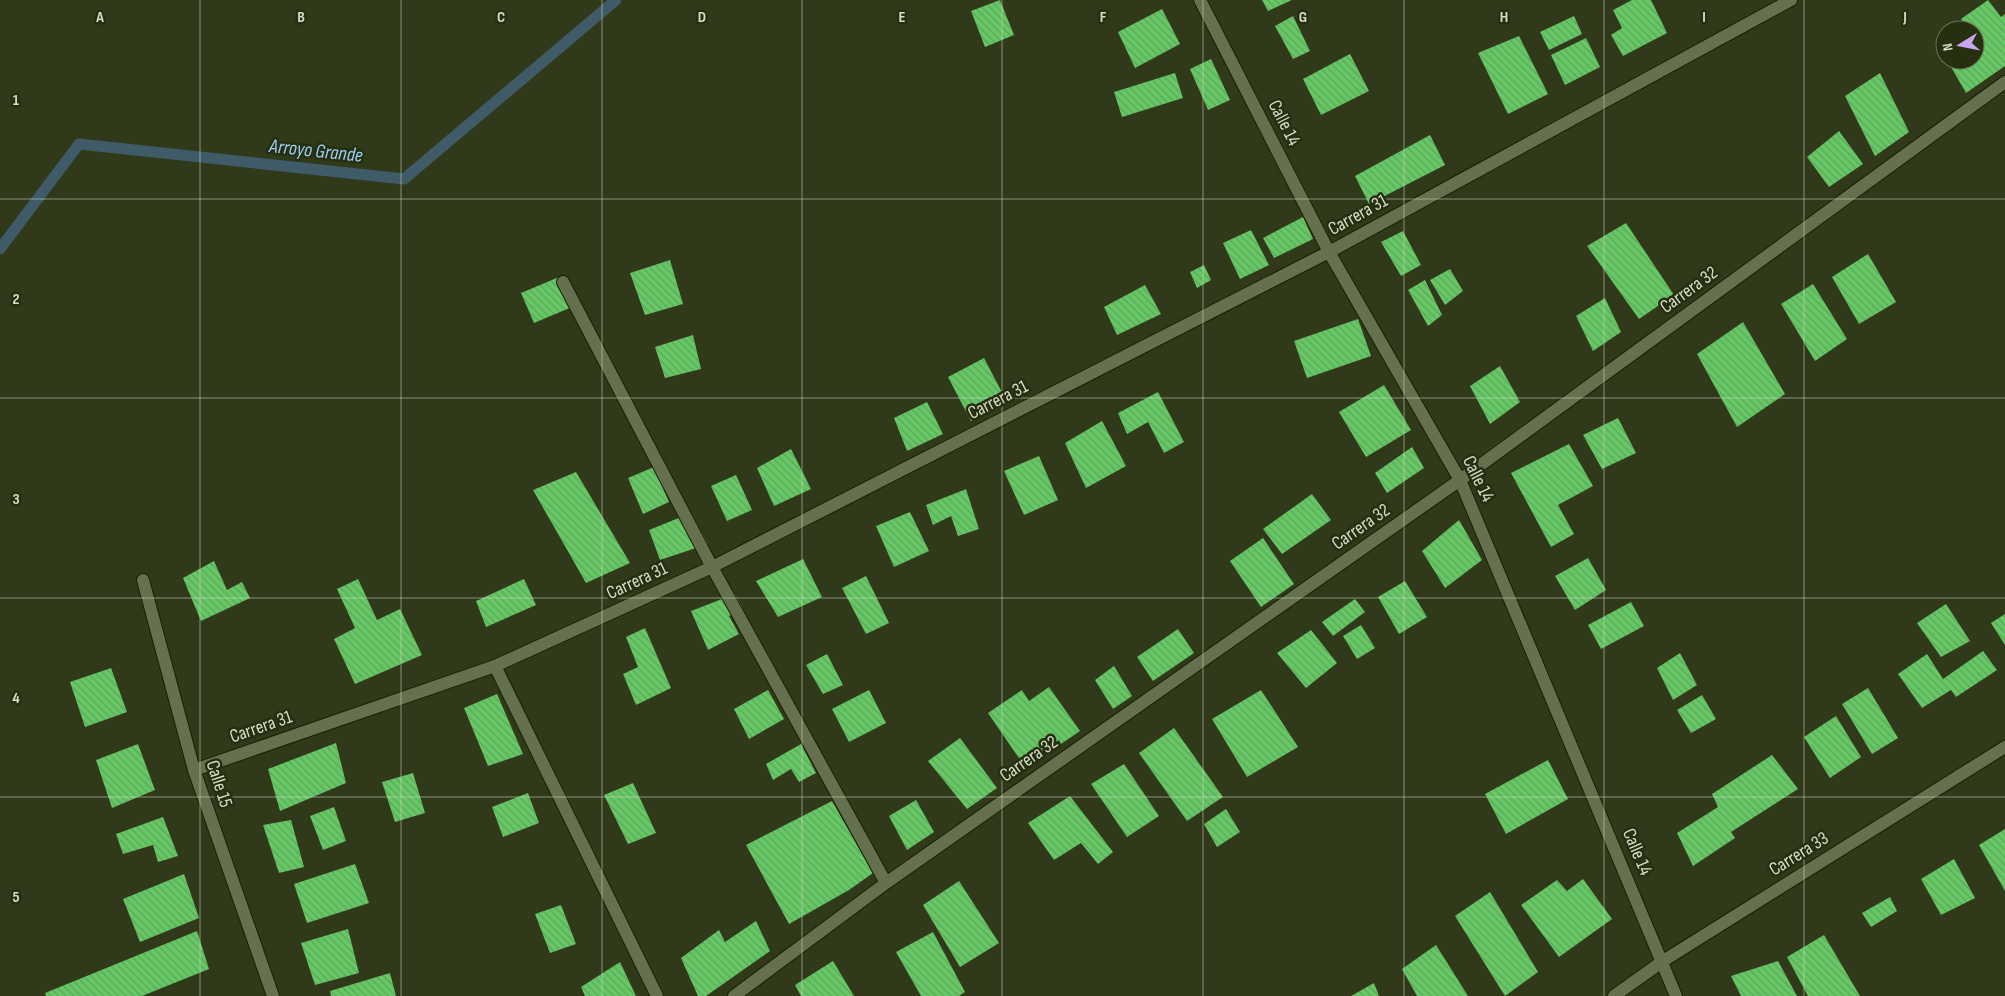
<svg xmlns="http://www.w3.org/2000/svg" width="2005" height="996" font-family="'Sofia Sans Condensed',sans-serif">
	<defs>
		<pattern id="building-back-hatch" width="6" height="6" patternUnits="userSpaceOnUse" patternTransform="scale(1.25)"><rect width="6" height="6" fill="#66c765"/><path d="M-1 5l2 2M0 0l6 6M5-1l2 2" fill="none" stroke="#5ca65b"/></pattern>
	</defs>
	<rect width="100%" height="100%" fill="#303919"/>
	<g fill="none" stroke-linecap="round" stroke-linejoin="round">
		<path stroke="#405b68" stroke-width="11" d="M 0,249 L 79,144 L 404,179 L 616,0"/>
	</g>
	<path fill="url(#building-back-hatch)" d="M 1000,0 L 1014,35 L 985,47 L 971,11 Z
		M 1262,0 L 1292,0 L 1268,11 Z
		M 1632,0 L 1651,0 L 1667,33 L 1623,56 L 1611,35 L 1622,28 L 1613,10 Z
		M 1988,0 L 2001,17 L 2005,14 L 2005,66 L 1966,93 L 1947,60 L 1975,60 L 1975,30 L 1968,30 L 1961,19 Z
		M 1162,9 L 1180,44 L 1135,68 L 1118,32 Z
		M 1293,16 L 1310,51 L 1293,59 L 1275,26 Z
		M 1574,16 L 1582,34 L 1549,50 L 1540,32 Z
		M 1519,36 L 1548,94 L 1508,114 L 1478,53 Z
		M 1586,38 L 1600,67 L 1565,85 L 1551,55 Z
		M 1350,54 L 1369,91 L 1321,115 L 1303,79 Z
		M 1211,59 L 1230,100 L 1208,110 L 1190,69 Z
		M 1175,73 L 1183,98 L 1122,117 L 1114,92 Z
		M 1880,73 L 1909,132 L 1875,156 L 1845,96 Z
		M 1839,131 L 1863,164 L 1829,187 L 1807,157 Z
		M 1430,135 L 1445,165 L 1369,204 L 1355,176 Z
		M 1303,217 L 1313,239 L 1274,258 L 1263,238 Z
		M 1626,223 L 1674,295 L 1639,319 L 1587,246 Z
		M 1251,230 L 1269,265 L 1240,279 L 1223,243 Z
		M 1403,231 L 1421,265 L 1401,276 L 1381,242 Z
		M 1868,254 L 1896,302 L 1859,324 L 1832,277 Z
		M 670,260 L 683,304 L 645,315 L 630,273 Z
		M 1204,265 L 1211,280 L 1197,288 L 1190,272 Z
		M 1450,269 L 1463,291 L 1445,305 L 1430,280 Z
		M 559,277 L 572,307 L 534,323 L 521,293 Z
		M 1425,280 L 1442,315 L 1428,326 L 1408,290 Z
		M 1813,284 L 1847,339 L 1815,361 L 1781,304 Z
		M 1145,285 L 1161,314 L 1117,335 L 1104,307 Z
		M 1605,298 L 1621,332 L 1593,351 L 1576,316 Z
		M 1358,319 L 1371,356 L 1307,378 L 1294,341 Z
		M 1743,322 L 1785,394 L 1737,427 L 1697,354 Z
		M 693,335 L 701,369 L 665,378 L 655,347 Z
		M 984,358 L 1007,402 L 971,421 L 948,377 Z
		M 1500,366 L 1520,402 L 1490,424 L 1470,386 Z
		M 1384,385 L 1411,430 L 1366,457 L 1339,412 Z
		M 1158,392 L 1184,442 L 1164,453 L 1148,422 L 1127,434 L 1118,413 Z
		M 927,402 L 943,434 L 907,451 L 894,418 Z
		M 1618,418 L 1636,453 L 1602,469 L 1583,435 Z
		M 1102,421 L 1126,466 L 1086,488 L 1065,443 Z
		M 1569,444 L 1593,486 L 1558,505 L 1574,534 L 1551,547 L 1511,473 Z
		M 1412,447 L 1424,468 L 1387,493 L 1375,473 Z
		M 791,449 L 811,489 L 774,506 L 757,468 Z
		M 1039,456 L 1058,500 L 1024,515 L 1004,471 Z
		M 654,467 L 669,502 L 643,514 L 628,478 Z
		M 576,472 L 630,563 L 586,583 L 533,490 Z
		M 736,475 L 752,510 L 727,521 L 711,486 Z
		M 966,489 L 979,529 L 958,536 L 951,516 L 933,525 L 926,505 Z
		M 1312,494 L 1331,520 L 1282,554 L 1263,529 Z
		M 910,512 L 929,551 L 894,567 L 876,526 Z
		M 691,513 L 708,544 L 660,560 L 649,530 Z
		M 1459,520 L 1482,560 L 1445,588 L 1422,551 Z
		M 1263,538 L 1294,584 L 1261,607 L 1230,561 Z
		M 1588,558 L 1606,590 L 1575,610 L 1555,576 Z
		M 803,559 L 822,597 L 778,617 L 756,581 Z
		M 214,561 L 227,590 L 242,582 L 250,598 L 201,621 L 183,578 Z
		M 866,576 L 889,623 L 866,634 L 842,588 Z
		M 358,579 L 377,620 L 400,609 L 422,655 L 355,684 L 334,639 L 355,628 L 337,589 Z
		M 524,579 L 536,605 L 486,627 L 476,601 Z
		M 1405,581 L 1427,617 L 1399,634 L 1378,597 Z
		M 735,594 L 743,609 L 729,616 L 739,634 L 708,650 L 691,611 Z
		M 1355,599 L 1365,612 L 1333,636 L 1322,622 Z
		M 1631,602 L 1644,626 L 1601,649 L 1588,625 Z
		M 1946,604 L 1970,641 L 1941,657 L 1917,623 Z
		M 2005,614 L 2005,645 L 1991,623 Z
		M 1361,625 L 1375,648 L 1357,659 L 1343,636 Z
		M 645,628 L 671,688 L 636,705 L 623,674 L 638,667 L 626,637 Z
		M 1178,629 L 1194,653 L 1153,681 L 1137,657 Z
		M 1311,630 L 1337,663 L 1306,688 L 1277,653 Z
		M 1983,651 L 1997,670 L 1956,697 L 1951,690 L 1922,708 L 1898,674 L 1927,654 L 1943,679 Z
		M 1680,653 L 1697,685 L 1673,700 L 1657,668 Z
		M 827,654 L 843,685 L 823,694 L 806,665 Z
		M 1114,666 L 1132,696 L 1113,709 L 1095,680 Z
		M 111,668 L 127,712 L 85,727 L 70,682 Z
		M 1049,687 L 1080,731 L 1061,744 L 1059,740 L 1023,764 L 988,713 L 1022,690 L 1029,701 Z
		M 1868,688 L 1898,738 L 1872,754 L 1842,704 Z
		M 768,690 L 784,719 L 749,739 L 734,709 Z
		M 869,690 L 886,723 L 849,742 L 832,709 Z
		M 1261,690 L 1298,747 L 1247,777 L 1212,719 Z
		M 497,694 L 523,754 L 488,766 L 464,708 Z
		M 1702,695 L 1716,719 L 1691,733 L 1677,710 Z
		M 1836,716 L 1861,757 L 1830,778 L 1804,737 Z
		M 1174,728 L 1223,797 L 1187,821 L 1139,753 Z
		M 960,738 L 997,788 L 967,809 L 928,761 Z
		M 336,743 L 346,783 L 280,811 L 268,769 Z
		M 138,744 L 155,790 L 112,808 L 96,760 Z
		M 801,744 L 816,773 L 799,782 L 791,769 L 773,780 L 766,764 Z
		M 1772,755 L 1798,789 L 1731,832 L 1735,838 L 1693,866 L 1677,833 L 1718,807 L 1712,794 Z
		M 1548,760 L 1568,799 L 1506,834 L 1485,794 Z
		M 1124,764 L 1159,816 L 1127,837 L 1091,784 Z
		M 413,773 L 425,813 L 395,822 L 382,782 Z
		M 633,783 L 656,833 L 628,844 L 604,795 Z
		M 528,793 L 539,823 L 503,837 L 492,807 Z
		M 1070,796 L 1113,852 L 1098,864 L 1081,843 L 1054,860 L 1028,823 Z
		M 916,800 L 934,832 L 907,850 L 889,816 Z
		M 832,801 L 873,873 L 849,890 L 789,924 L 746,845 Z
		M 334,807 L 346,841 L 323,850 L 310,816 Z
		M 1226,809 L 1240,832 L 1217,847 L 1204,824 Z
		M 163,817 L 178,856 L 158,862 L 153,845 L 123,854 L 116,834 Z
		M 291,820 L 304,867 L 279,873 L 263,825 Z
		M 2005,829 L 2005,891 L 1979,845 Z
		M 1954,859 L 1975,898 L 1941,915 L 1921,879 Z
		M 355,864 L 369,903 L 307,923 L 294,884 Z
		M 184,874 L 199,918 L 140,942 L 123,899 Z
		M 1583,879 L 1612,919 L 1559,957 L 1521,905 L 1557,880 L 1567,891 Z
		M 959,881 L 999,943 L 960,967 L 923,905 Z
		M 1490,892 L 1538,972 L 1505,996 L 1455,916 Z
		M 1890,897 L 1897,911 L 1871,927 L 1862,913 Z
		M 561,905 L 576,944 L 550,953 L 535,914 Z
		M 756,921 L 770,951 L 706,996 L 698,996 L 681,958 L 719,930 L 725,942 Z
		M 348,929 L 359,973 L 315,985 L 301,943 Z
		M 197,931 L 209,969 L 142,996 L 46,996 L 45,993 Z
		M 933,932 L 965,992 L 959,996 L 921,996 L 896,952 Z
		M 1824,935 L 1860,996 L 1808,996 L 1787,957 Z
		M 1436,945 L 1468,996 L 1417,996 L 1402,969 Z
		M 833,961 L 854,996 L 801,996 L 795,985 Z
		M 1778,961 L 1797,996 L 1741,996 L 1731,976 Z
		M 620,962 L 636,996 L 585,996 L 581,987 Z
		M 390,973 L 396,996 L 331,996 L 330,991 Z
		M 1374,983 L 1379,996 L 1351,996 Z"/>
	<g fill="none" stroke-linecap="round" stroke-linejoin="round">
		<defs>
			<path id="street" d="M 1200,0 L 1329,252 L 1460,480 L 1676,996
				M 563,282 L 712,567 L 886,883
				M 143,580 L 194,770 L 273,996
				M 495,666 L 657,996
				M 194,770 L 495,666 L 712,567 L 1329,252 L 1791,0
				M 734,996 L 886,883 L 1460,480 L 2005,82
				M 1614,996 L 1663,961 L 2005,747"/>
		</defs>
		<use href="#street" stroke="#182002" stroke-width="14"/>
		<use href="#street" stroke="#64704e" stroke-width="12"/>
	</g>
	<path fill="none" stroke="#d5dcc9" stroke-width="1" stroke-opacity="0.55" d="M 200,0 L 200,996M 401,0 L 401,996M 602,0 L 602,996M 802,0 L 802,996M 1002,0 L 1002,996M 1203,0 L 1203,996M 1404,0 L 1404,996M 1604,0 L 1604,996M 1804,0 L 1804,996M 0,199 L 2005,199M 0,398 L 2005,398M 0,598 L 2005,598M 0,797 L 2005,797"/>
	<g text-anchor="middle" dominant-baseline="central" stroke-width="5" stroke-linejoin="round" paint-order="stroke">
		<g font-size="19" fill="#d5dcc9" stroke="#262f0f">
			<text transform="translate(1284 123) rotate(63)">Calle 14</text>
			<text transform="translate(1358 215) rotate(-29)">Carrera 31</text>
			<text transform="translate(1689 290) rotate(-36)">Carrera 32</text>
			<text transform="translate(998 400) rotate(-27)">Carrera 31</text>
			<text transform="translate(1478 479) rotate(64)">Calle 14</text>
			<text transform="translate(1361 527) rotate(-35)">Carrera 32</text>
			<text transform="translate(637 581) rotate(-25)">Carrera 31</text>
			<text transform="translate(261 727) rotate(-19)">Carrera 31</text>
			<text transform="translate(1029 759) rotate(-35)">Carrera 32</text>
			<text transform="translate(219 784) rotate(72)">Calle 15</text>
			<text transform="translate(1637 852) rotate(67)">Calle 14</text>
			<text transform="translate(1799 854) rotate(-32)">Carrera 33</text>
		</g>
		<g font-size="20" font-style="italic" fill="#9bcdf5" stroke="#262f0f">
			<text transform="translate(316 151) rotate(6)">Arroyo Grande</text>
		</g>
	</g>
	<g font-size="16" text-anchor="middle" font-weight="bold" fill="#d5dcc9" stroke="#262f0f" stroke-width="5" stroke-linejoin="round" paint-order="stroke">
		<text x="100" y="22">A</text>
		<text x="301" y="22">B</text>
		<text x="501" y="22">C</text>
		<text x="702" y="22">D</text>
		<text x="902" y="22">E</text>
		<text x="1103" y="22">F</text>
		<text x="1303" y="22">G</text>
		<text x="1504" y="22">H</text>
		<text x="1704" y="22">I</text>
		<text x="1905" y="22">J</text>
		<text x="16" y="105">1</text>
		<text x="16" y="304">2</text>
		<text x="16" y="504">3</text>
		<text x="16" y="703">4</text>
		<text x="16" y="902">5</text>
	</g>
	<g transform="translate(1960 45) rotate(260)"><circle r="24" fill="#262f0f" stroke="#6c7459"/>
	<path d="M0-4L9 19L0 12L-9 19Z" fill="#c6a6f0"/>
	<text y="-8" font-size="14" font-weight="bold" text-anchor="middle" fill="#d5dcc9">N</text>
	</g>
</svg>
